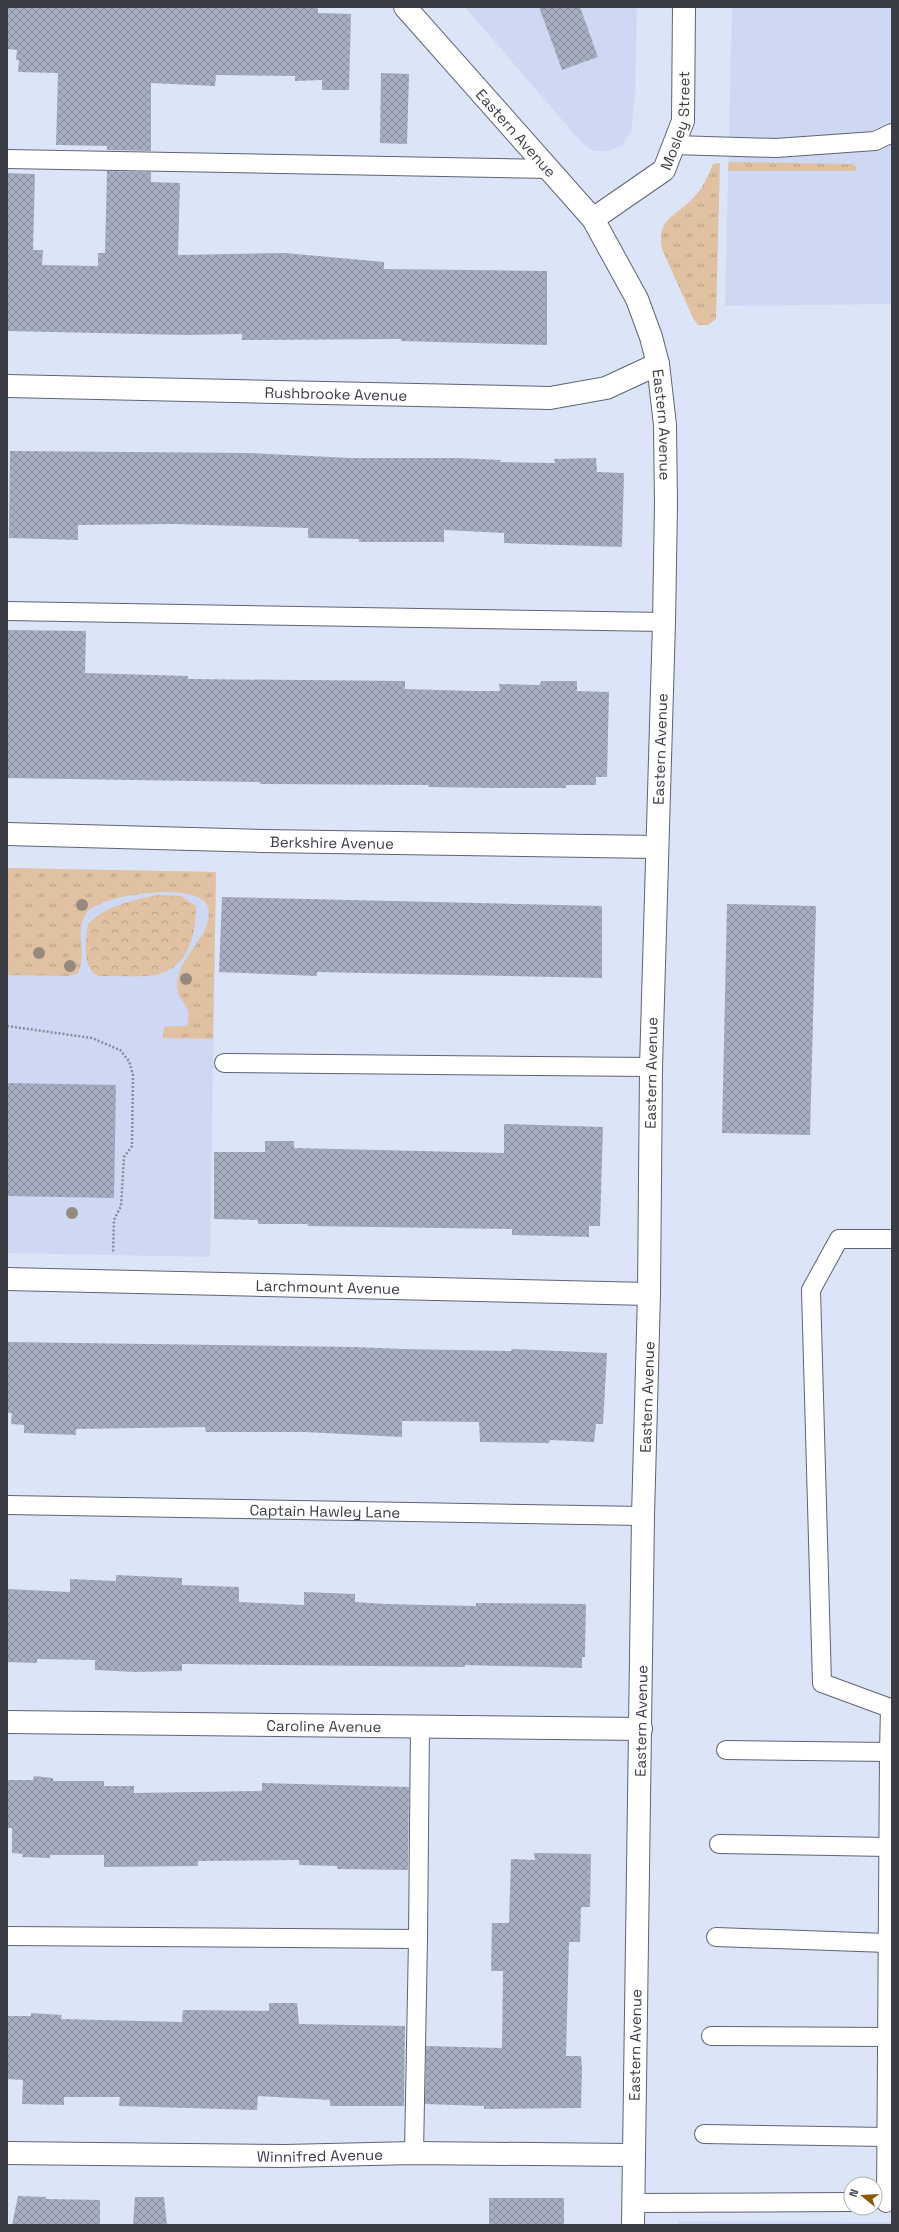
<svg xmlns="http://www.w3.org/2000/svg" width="899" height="2232" font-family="'Space Grotesk',sans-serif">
	<defs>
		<pattern id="grass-tufts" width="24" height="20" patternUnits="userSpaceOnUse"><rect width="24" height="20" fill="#e0c1a1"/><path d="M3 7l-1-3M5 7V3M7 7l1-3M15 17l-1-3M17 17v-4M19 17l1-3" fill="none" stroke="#b79e85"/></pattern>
		<pattern id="park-crowns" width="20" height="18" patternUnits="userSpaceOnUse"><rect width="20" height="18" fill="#e0c1a1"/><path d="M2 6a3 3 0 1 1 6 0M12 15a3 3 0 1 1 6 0" fill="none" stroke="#b79e85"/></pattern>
		<pattern id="building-cross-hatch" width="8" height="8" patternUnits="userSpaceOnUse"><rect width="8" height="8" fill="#a7aec1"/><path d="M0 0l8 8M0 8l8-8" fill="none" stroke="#898f9f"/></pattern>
	</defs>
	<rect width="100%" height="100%" fill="#dce4f8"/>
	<path fill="#ced8f2" d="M 465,7 L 637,7 L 635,96 L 631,131 L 621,146 L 609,151 L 594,151 L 582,143 Z
		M 732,7 L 892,7 L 892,304 L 725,306 Z
		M 7,868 L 216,872 L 210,1257 L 7,1253 Z
		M 678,2221 L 892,2222 L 892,2225 L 678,2225 Z"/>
	<path fill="url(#grass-tufts)" d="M 729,162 L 853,164 L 857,168 L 855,171 L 728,171 Z
		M 720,163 L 716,319 L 708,325 L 698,325 L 693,318 L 662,249 C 656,218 677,216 694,197 C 703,188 708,176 713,164 Z
		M 7,868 L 216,872 L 213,1039 L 163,1038 L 164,1027 L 187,1026 C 188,1022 189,1015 188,1011 C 183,998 174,996 178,978 C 182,954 214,933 208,907 C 201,880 101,894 87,912 C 73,931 88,953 78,973 L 69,976 L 7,975 Z"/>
	<path fill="url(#park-crowns)" d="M 157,895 L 181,896 L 196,906 C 196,939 186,973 148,976 C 131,977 114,976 98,976 C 81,966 86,942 88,924 C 107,905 132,901 157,895 Z"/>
	<path fill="url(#building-cross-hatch)" d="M 7,7 L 318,7 L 318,13 L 351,14 L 349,90 L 322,90 L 322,80 L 295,81 L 295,76 L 216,75 L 215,86 L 151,83 L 151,151 L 107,150 L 107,146 L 56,145 L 58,73 L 18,72 L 19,60 L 16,60 L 17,50 L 7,49 Z
		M 539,7 L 580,7 L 598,57 L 562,70 Z
		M 381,73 L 409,74 L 407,144 L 380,143 Z
		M 107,171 L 151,172 L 151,182 L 180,183 L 178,255 L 285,253 L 384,262 L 384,269 L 547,271 L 547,345 L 401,341 L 401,339 L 242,340 L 242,334 L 187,335 L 7,331 L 7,173 L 35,174 L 33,250 L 43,250 L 42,265 L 98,266 L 98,253 L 105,253 Z
		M 10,451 L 249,453 L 350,458 L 457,458 L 501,460 L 500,462 L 555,463 L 554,459 L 596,458 L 597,472 L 624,473 L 622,547 L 504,543 L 504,533 L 444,530 L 444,542 L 359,542 L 359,539 L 308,538 L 308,528 L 175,524 L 78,525 L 78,540 L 9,538 Z
		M 7,630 L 86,631 L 85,673 L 188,676 L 188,679 L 405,681 L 405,689 L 473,691 L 500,691 L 499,684 L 540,685 L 541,681 L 577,681 L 577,691 L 609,692 L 607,777 L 596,777 L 596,785 L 566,785 L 566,788 L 500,788 L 428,787 L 429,785 L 260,784 L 260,782 L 7,778 Z
		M 222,897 L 602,906 L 602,978 L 317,972 L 317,976 L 219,972 Z
		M 727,904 L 816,906 L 810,1135 L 722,1133 Z
		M 7,1083 L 116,1085 L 114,1198 L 7,1196 Z
		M 504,1124 L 603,1127 L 600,1226 L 589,1226 L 589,1237 L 512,1235 L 512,1229 L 307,1226 L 308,1224 L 258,1224 L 258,1220 L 214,1219 L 214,1152 L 265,1152 L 265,1141 L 294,1141 L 294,1148 L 504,1153 Z
		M 7,1342 L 354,1347 L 403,1349 L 511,1351 L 512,1349 L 607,1353 L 603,1424 L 596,1424 L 594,1442 L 550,1440 L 549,1443 L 480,1442 L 479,1422 L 402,1421 L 402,1437 L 305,1432 L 206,1432 L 205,1427 L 76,1429 L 76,1435 L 24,1433 L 24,1425 L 11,1424 L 12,1413 L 7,1413 Z
		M 116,1575 L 182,1578 L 182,1585 L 239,1587 L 239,1602 L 304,1605 L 304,1592 L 355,1594 L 355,1602 L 384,1604 L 476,1606 L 476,1603 L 586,1604 L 585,1657 L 582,1657 L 582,1668 L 465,1665 L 465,1667 L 182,1664 L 182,1671 L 135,1672 L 95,1670 L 95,1660 L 37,1659 L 37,1663 L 7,1662 L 7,1589 L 70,1592 L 70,1579 L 116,1581 Z
		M 34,1776 L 53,1778 L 53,1781 L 104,1781 L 104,1786 L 134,1786 L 134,1793 L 262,1791 L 262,1783 L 409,1787 L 408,1870 L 337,1869 L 337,1866 L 299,1865 L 299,1860 L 198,1861 L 198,1866 L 104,1867 L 104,1855 L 50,1855 L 50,1858 L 22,1857 L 23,1854 L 12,1853 L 12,1828 L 7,1828 L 8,1780 L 33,1780 Z
		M 534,1853 L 591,1854 L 590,1907 L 581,1907 L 580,1942 L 569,1942 L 566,2056 L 581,2056 L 582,2069 L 581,2108 L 484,2109 L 484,2106 L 425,2104 L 426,2046 L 502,2048 L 503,1971 L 491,1971 L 492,1923 L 509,1923 L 511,1859 L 535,1860 Z
		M 269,2003 L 297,2003 L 299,2024 L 405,2026 L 404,2106 L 330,2106 L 330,2100 L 258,2096 L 257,2110 L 119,2106 L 120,2097 L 64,2097 L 64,2105 L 22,2104 L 23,2080 L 7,2079 L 7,2016 L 31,2016 L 31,2013 L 62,2015 L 61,2019 L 182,2022 L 183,2010 L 269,2011 Z
		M 18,2196 L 46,2197 L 46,2199 L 100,2200 L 100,2225 L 12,2225 Z
		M 135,2197 L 164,2197 L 167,2225 L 133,2225 Z
		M 489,2198 L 564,2198 L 564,2225 L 489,2225 Z"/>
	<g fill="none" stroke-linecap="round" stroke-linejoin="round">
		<defs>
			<g id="service">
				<path d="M 674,145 L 776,148 L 875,141 L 892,133"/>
				<path d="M 7,159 L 551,169"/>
				<path d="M 7,611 L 664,622"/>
				<path d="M 224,1063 L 651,1067"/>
				<path id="s1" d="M 7,1505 L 643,1516"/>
				<path d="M 890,1708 L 822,1683 L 811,1290 L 839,1239 L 892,1239"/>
				<path d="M 726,1750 L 889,1752"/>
				<path d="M 719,1844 L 888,1847"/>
				<path d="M 7,1936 L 418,1939"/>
				<path d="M 716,1937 L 887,1943"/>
				<path d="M 711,2036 L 887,2037"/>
				<path d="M 704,2134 L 886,2137"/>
				<path d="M 414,2153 L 418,1939 L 420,1725"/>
				<path d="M 633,2203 L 851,2202"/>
				<path d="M 886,2203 L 889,1752 L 890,1708 L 892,1708"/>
			</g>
			<g id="minor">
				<path id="s2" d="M 593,219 L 664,170 L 683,121 L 684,7"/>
				<path id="s3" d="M 7,386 L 550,398 L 606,388 L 658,364"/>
				<path id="s4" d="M 7,834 L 263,841 L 656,847"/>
				<path id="s5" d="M 7,1279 L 649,1294"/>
				<path id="s6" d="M 7,1722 L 641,1729"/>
				<path id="s7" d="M 7,2153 L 285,2156 L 414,2153 L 632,2155"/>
			</g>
			<g id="secondary">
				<path id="s8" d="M 405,7 L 593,219 L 637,299 L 651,337 L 658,364 L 665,425 L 666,504 L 664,622 L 651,1067 L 649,1294 L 643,1516 L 633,2225"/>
			</g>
		</defs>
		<use href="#service" stroke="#5d6475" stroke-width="20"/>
		<use href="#minor" stroke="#5d6475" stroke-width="24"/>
		<use href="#secondary" stroke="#5d6475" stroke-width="24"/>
		<path stroke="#868c99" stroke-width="2.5" stroke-dasharray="2 2" stroke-linecap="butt" d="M 7,1026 L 92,1038 L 120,1050 L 129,1061 L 133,1075 L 132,1146 L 124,1157 L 121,1206 L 114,1220 L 113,1253"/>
		<use href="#service" stroke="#fff" stroke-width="18"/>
		<use href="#minor" stroke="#fff" stroke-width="22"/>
		<use href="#secondary" stroke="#fff" stroke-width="22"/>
	</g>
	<g fill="#96897e">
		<circle cx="82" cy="905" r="6"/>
		<circle cx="39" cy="953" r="6"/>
		<circle cx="70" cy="966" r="6"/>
		<circle cx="186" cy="979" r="6"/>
		<circle cx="72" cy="1213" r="6"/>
	</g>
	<g text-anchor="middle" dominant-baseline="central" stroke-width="3" stroke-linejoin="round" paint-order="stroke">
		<g font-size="15" fill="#3a3d45" stroke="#fff">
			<text stroke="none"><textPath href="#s2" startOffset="138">Mosley Street</textPath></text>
			<text stroke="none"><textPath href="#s8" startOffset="168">Eastern Avenue</textPath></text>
			<text stroke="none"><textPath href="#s3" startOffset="329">Rushbrooke Avenue</textPath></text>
			<text stroke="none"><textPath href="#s8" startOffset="504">Eastern Avenue</textPath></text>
			<text transform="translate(660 749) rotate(-88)">Eastern Avenue</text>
			<text stroke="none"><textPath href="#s4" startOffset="325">Berkshire Avenue</textPath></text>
			<text transform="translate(651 1073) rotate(-89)">Eastern Avenue</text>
			<text stroke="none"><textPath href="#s5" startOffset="321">Larchmount Avenue</textPath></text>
			<text transform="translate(647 1397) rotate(-88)">Eastern Avenue</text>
			<text stroke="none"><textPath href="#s1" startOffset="318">Captain Hawley Lane</textPath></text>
			<text transform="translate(641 1721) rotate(-89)">Eastern Avenue</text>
			<text stroke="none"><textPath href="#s6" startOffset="317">Caroline Avenue</textPath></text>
			<text transform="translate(635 2045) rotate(-89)">Eastern Avenue</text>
			<text stroke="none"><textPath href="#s7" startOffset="313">Winnifred Avenue</textPath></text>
		</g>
	</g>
	<rect width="899" height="2232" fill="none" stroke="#3a3d45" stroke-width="16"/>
	<g transform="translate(863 2196) rotate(288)"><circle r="19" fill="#ffffff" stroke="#b0b1b5"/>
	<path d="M0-3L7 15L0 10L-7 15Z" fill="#8d5709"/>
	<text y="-6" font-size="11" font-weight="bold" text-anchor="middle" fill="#3a3d45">N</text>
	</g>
</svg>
